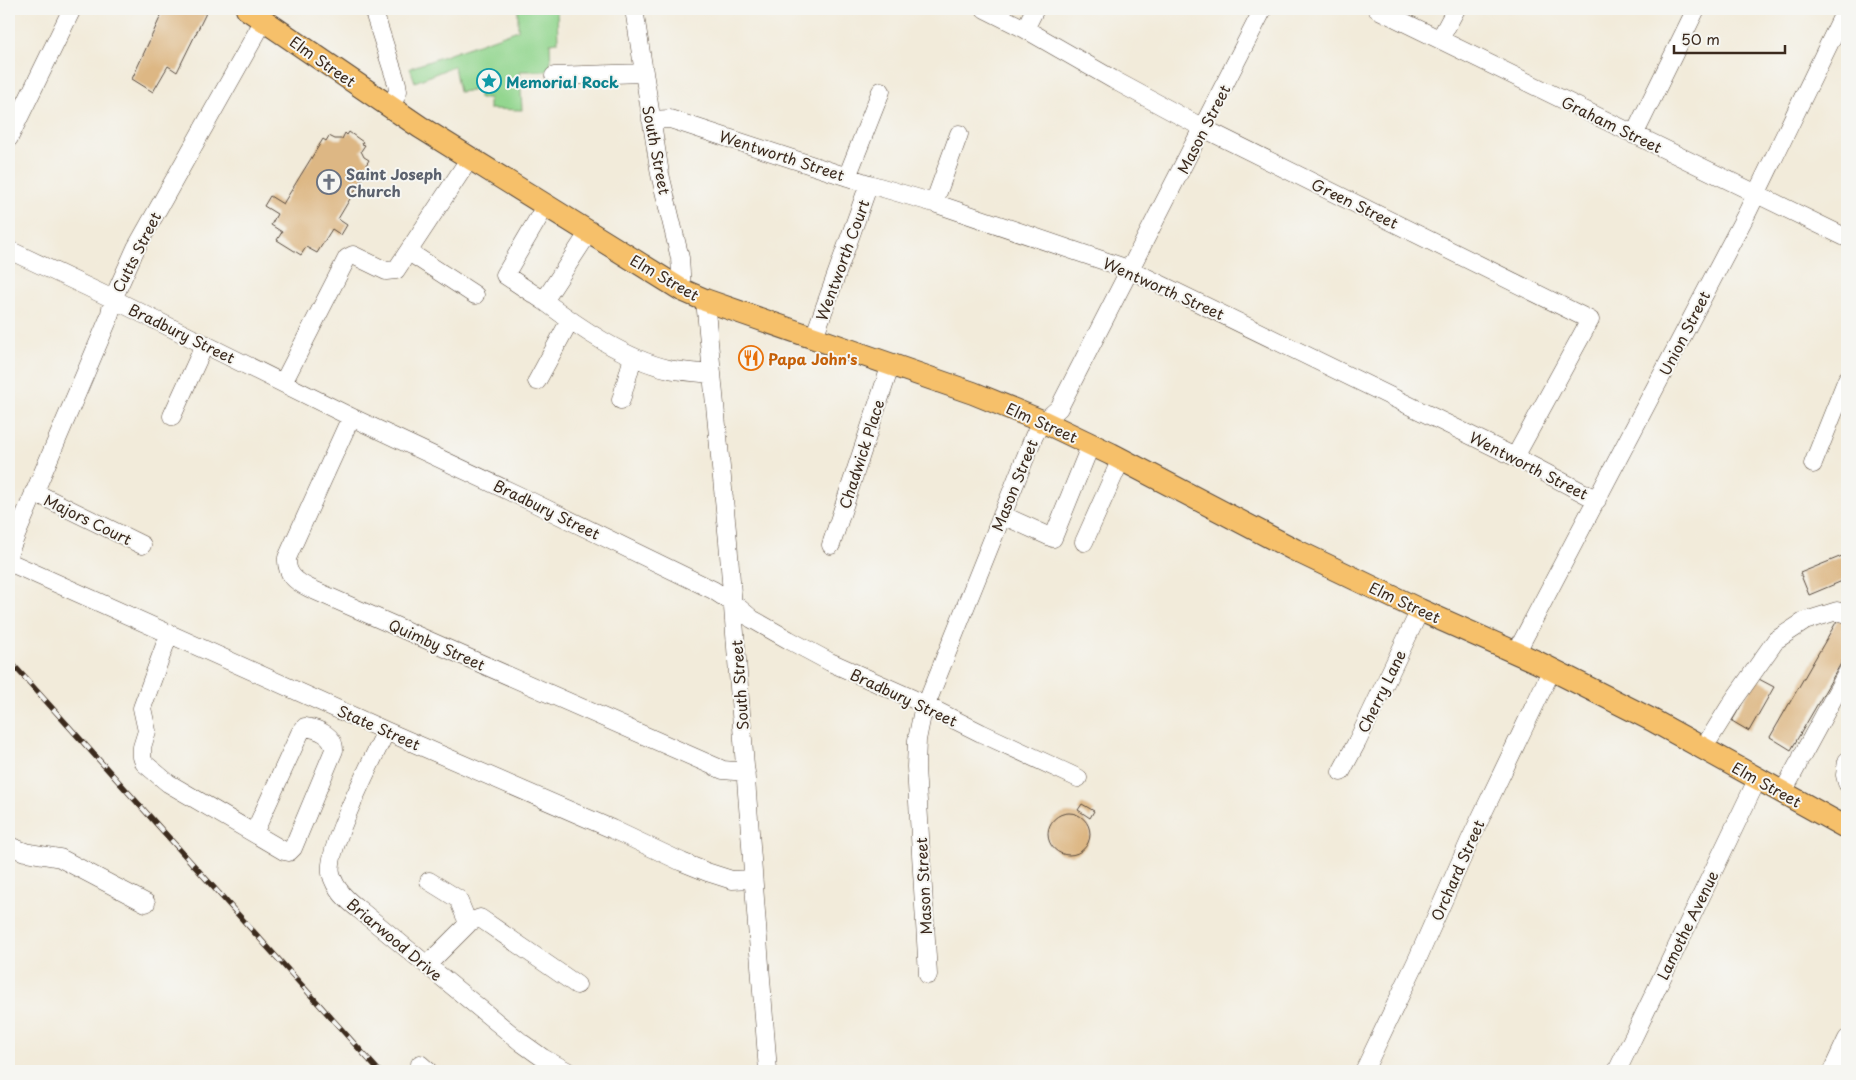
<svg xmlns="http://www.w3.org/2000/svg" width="1856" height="1080" font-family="'Playpen Sans',sans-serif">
	<rect width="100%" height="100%" fill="#f6f6f2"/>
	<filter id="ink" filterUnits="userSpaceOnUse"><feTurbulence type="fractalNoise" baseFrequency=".02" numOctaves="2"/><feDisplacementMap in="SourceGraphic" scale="10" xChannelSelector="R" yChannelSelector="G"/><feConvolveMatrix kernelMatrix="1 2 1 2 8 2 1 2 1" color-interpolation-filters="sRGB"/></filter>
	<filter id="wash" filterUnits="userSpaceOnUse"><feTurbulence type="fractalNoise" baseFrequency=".0096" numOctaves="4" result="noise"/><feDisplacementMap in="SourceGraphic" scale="20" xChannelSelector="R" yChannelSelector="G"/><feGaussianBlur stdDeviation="1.12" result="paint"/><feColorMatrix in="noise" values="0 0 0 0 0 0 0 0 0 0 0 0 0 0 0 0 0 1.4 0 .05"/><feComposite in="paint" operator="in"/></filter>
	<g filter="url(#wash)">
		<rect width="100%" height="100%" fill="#f2ebda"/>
		<path fill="#91d58d" stroke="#668056" d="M 518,9 L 557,9 L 558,42 L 550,43 L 551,71 L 520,71 L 522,110 L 489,109 L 489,98 L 479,98 L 479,90 L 459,92 L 454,66 L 415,82 L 410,68 L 518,30 Z"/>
		<g id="blocks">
			<path fill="#ddb784" d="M 164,9 L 208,9 L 177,72 L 168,66 L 153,92 L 132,79 Z
				M 349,132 L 363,142 L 362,144 L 365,145 L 361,151 L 364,157 L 369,160 L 366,165 L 369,167 L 338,219 L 347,225 L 341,235 L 332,229 L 317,253 L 306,247 L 301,255 L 277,240 L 282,232 L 271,225 L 277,214 L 264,206 L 270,196 L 283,204 L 323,139 L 326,141 L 329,136 L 335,139 L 342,139 L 345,133 L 347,135 Z
				M 1847,554 L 1847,579 L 1809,595 L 1800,573 Z
				M 1838,619 L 1847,624 L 1847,653 L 1791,750 L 1770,737 Z
				M 1757,678 L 1774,687 L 1749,731 L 1732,721 Z
				M 1082,804 L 1094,811 L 1090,818 L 1078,810 Z
				M1048 834a21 21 0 1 1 42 0a21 21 0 1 1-42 0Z"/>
		</g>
	</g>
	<g filter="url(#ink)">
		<use href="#blocks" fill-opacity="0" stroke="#56473a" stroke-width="1"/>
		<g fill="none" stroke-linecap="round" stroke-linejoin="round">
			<defs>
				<path id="minor" d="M 373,9 L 397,84 L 398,91 L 391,108
					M 634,9 L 660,174 L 680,258 L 682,290
					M 985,9 L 1025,29 L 1114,80 L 1203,128 L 1590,320 L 1515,457
					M 1377,9 L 1847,238
					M 1025,29 L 1035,9
					M 1440,39 L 1456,9
					M 554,76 L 643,73
					M 651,120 L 670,119 L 869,184 L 934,203 L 1131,270 L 1515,457 L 1597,500
					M 1634,135 L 1696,9
					M 9,138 L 72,9
					M 847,177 L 881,91
					M 934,203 L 959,134
					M 589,232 L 544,301 C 580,328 625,359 669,369 C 683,372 698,372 711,374
					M 9,250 L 113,299 L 351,417 L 526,499 L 713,590 L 733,603 L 752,619 L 789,640 L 830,662 L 913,699 L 981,733 L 1078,778
					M 409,252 L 475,295
					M 705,300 L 728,541 L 768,1071
					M 544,301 L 505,275 L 546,205
					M 814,337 L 869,184
					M 537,381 L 570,320
					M 283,383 L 347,258 L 353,255 L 386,271 L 396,270 L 470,158
					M 621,400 L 633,357
					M 172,416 L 205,344
					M 351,417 L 287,558 C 286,574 295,581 309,588 L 723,770 L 746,772
					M 1813,464 L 1847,379
					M 34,492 L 142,545
					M 1002,515 L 1053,538 L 1091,444
					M 1084,542 L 1121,459
					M 831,545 L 891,364
					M 9,552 L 109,318 L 113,299 L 136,248 L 264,20
					M 9,562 L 386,731 L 612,829 L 682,862 L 707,872 L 732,880 L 752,879
					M 169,634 L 142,708 L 147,731 L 142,747 L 142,757 L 144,763 L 168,783 L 284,851 L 289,852 L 293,848 L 334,750 C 334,735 318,729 305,727 L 300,733 L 254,833
					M 1516,653 L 1748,211 L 1846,9
					M 386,731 C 374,757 326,848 331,873 C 335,890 348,901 361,911 L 522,1043 L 543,1058 L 567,1071
					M 1703,749 L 1733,701 L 1776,640 L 1805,621 L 1837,611 L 1847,614
					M 1802,756 L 1847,673
					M 1847,761 L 1845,775 L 1847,783
					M 1341,772 L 1357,742 L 1420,610
					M 1783,792 L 1798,764
					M 9,846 L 25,852 L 60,858 L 146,903
					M 429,881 L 458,899 L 465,916 L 470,922
					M 427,965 L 470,922 L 480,918 L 577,985
					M 928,975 L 916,767 L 917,740 L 922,715 L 1034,436 L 1040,425 L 1059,408 L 1263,9
					M 420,1064 L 428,1071
					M 1364,1071 L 1417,960 L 1470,840 L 1552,669
					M 1617,1071 L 1758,778
					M 1832,1071 L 1847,1039"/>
				<path id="major" d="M 247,9 L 420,127 L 682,290 L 705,300 L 973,393 L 1044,422 L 1111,454 L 1295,550 L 1420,610 L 1537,662 L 1652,720 L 1847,828"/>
			</defs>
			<use href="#minor" stroke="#56473a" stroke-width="19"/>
			<use href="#major" stroke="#56473a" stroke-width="24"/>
			<use href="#minor" stroke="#fff" stroke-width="18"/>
			<use href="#major" stroke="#f6c06b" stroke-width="22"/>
			<defs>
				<path id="rail" d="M 9,660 L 379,1071"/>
			</defs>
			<use href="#rail" stroke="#3b2a1e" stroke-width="5.5"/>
			<use href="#rail" stroke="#f6f6f2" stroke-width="4" stroke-dasharray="11" stroke-linecap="butt"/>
		</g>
	</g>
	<defs>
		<symbol id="sight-ring" viewBox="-11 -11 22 22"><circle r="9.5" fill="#f6f6f2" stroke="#0f9aa8" stroke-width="1.5"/><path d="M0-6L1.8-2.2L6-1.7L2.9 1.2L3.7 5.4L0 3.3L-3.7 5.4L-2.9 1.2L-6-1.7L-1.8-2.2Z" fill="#0f9aa8"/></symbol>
		<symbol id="church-ring" viewBox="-11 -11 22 22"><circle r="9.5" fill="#f6f6f2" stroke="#6b7280" stroke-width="1.5"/><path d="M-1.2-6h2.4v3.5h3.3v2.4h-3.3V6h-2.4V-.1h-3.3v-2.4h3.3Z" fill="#6b7280"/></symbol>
		<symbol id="restaurant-ring" viewBox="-11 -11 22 22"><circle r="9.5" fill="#f6f6f2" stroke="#e8710a" stroke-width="1.5"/><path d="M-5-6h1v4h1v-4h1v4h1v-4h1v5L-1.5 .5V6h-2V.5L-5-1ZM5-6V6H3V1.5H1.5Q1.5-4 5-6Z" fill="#e8710a"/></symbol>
	</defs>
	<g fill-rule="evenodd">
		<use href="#sight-ring" x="475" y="67" width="28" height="28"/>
		<use href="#church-ring" x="315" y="168" width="28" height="28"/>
		<use href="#restaurant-ring" x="737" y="344" width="28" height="28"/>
	</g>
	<g text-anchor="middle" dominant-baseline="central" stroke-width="4" stroke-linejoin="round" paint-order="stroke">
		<g font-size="15" fill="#3b2a1e" stroke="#f6f6f2">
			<text transform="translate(323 61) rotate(35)">Elm Street</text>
			<text transform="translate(1612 124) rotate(26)">Graham Street</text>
			<text transform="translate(1203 129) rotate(-63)">Mason Street</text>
			<text transform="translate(657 150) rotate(79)">South Street</text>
			<text transform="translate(782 155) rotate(18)">Wentworth Street</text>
			<text transform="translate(1355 203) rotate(26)">Green Street</text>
			<text transform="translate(136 252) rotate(-63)">Cutts Street</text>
			<text transform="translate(842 260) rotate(-70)">Wentworth Court</text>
			<text transform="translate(665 277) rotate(30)">Elm Street</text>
			<text transform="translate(1164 288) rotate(24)">Wentworth Street</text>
			<text transform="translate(182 333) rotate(26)">Bradbury Street</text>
			<text transform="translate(1684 333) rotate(-63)">Union Street</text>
			<text transform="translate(1042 422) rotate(24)">Elm Street</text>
			<text transform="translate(861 454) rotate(-72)">Chadwick Place</text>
			<text transform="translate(1529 465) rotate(27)">Wentworth Street</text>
			<text transform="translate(1014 485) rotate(-68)">Mason Street</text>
			<text transform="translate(547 509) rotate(26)">Bradbury Street</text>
			<text transform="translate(88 519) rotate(26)">Majors Court</text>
			<text transform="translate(1405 602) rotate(25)">Elm Street</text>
			<text transform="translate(437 644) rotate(24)">Quimby Street</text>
			<text transform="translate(739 685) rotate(-94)">South Street</text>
			<text transform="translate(1381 691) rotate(-64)">Cherry Lane</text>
			<text transform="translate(904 697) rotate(25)">Bradbury Street</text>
			<text transform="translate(379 727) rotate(24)">State Street</text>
			<text transform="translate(1767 784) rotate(29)">Elm Street</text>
			<text transform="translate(1457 870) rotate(-66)">Orchard Street</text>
			<text transform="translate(923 886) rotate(-93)">Mason Street</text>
			<text transform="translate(1687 925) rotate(-64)">Lamothe Avenue</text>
			<text transform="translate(395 939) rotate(40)">Briarwood Drive</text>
		</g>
		<g font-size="15" font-weight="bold" fill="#0d838f" stroke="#f6f6f2" text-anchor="start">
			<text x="506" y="81">Memorial Rock</text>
		</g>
		<g font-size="15" font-weight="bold" fill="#5b616d" stroke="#f6f6f2" text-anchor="start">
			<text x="346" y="173">Saint Joseph<tspan x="346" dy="17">Church</tspan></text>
		</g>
		<g font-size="15" font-weight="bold" fill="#c56008" stroke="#f6f6f2" text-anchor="start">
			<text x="768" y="358">Papa John's</text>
		</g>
	</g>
	<rect width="1856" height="1080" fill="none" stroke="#f6f6f2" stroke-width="30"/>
	<path d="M1674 45v8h111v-8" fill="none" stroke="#3b2a1e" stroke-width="2.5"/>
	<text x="1681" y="45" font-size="15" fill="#3b2a1e" stroke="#f6f6f2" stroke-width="4" paint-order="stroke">50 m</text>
</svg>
